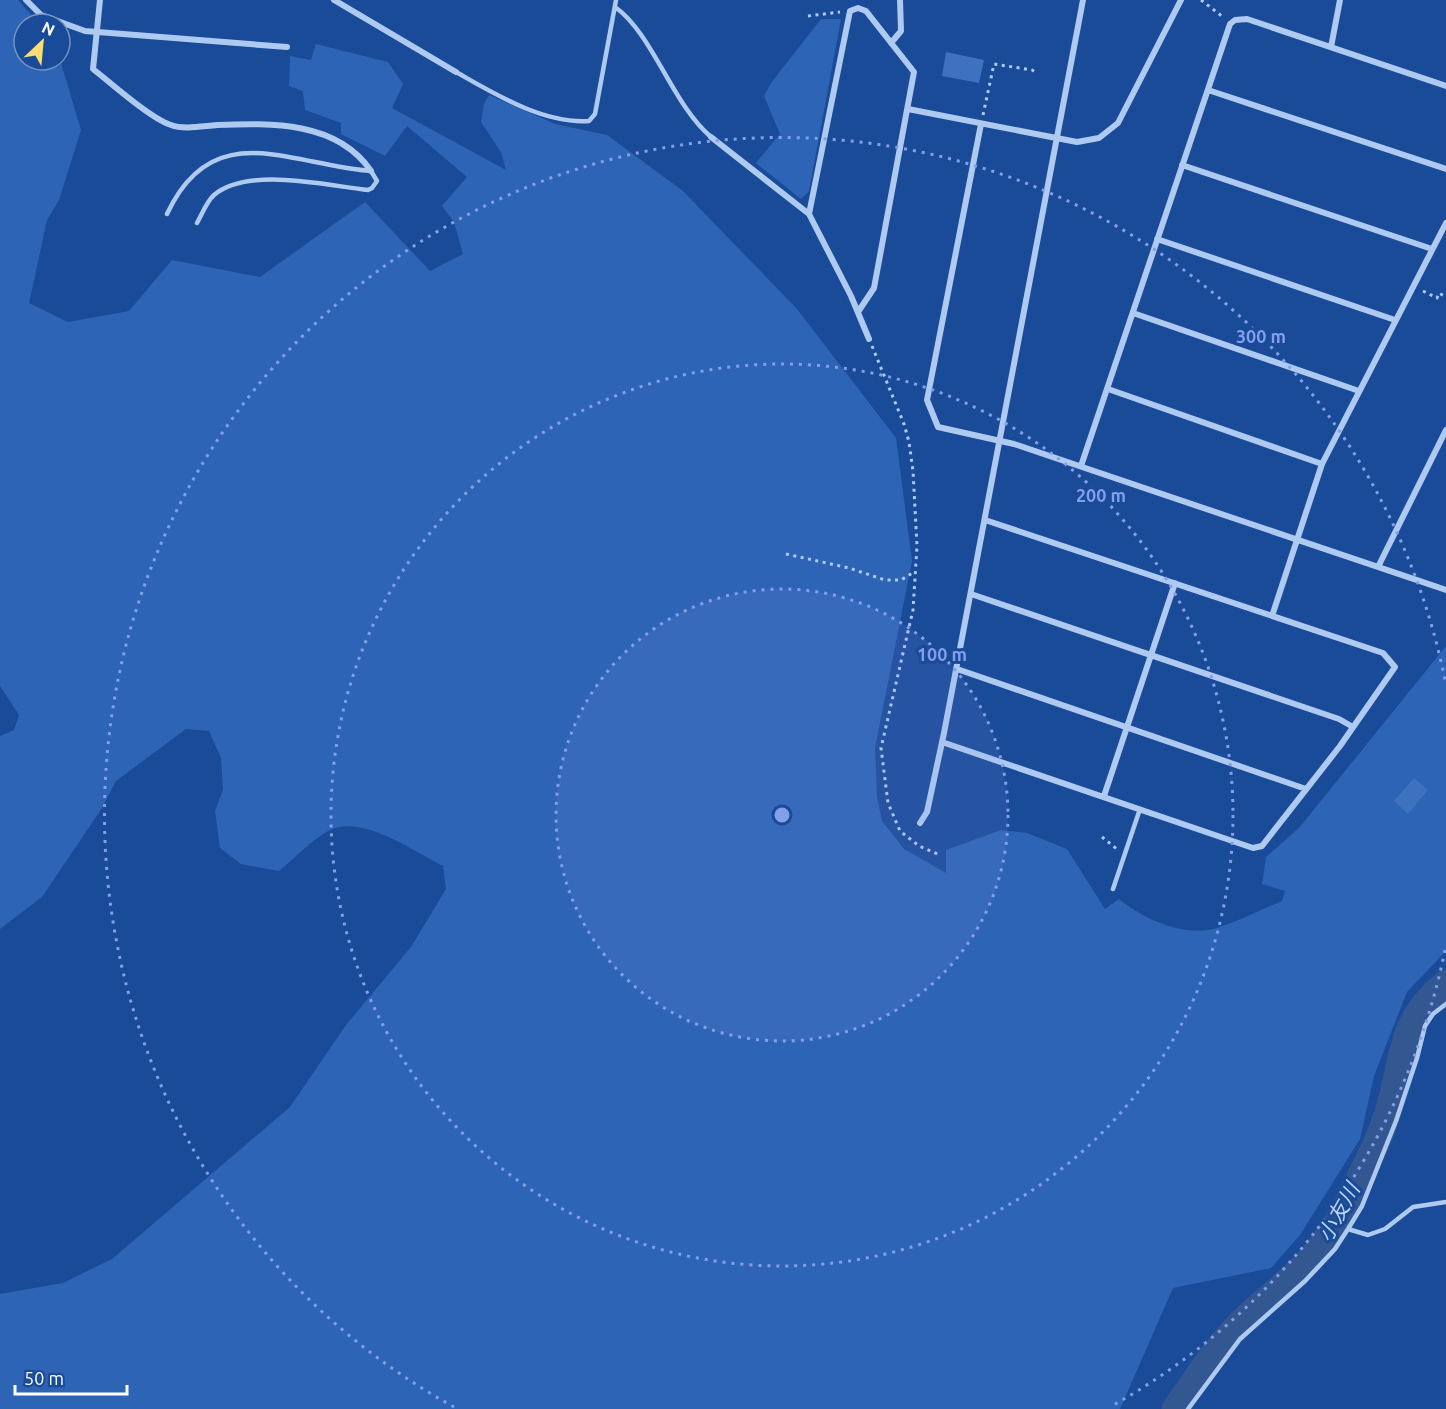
<svg xmlns="http://www.w3.org/2000/svg" width="1446" height="1409" font-family="Ubuntu,'Noto Sans JP',sans-serif">
	<rect width="100%" height="100%" fill="#1a4b99"/>
	<path fill="#2e64b6" d="M 0,0 L 18,0 L 39,24 L 24,24 L 24,60 L 60,60 L 81,130 L 59,200 L 47,220 L 29,303 L 68,322 L 129,311 L 172,260 L 260,277 L 365,202 L 430,271 L 463,254 L 454,222 L 442,206 L 467,177 L 407,126 L 385,156 L 341,134 L 341,123 L 305,110 L 303,91 L 289,86 L 290,56 L 311,60 L 316,44 L 388,62 L 403,84 L 392,108 L 506,170 L 501,152 L 481,122 L 484,104 L 489,95 L 555,124 L 607,135 L 683,191 L 797,309 L 896,438 L 912,561 L 875,748 L 877,797 L 882,821 L 904,849 L 946,873 L 946,850 L 1001,830 L 1027,833 L 1067,849 L 1105,909 L 1119,899 C 1143,919 1185,938 1217,928 C 1239,921 1260,910 1282,901 L 1285,891 L 1262,884 L 1266,857 L 1299,828 L 1446,646 L 1446,951 L 1407,992 L 1374,1076 L 1360,1139 L 1300,1235 L 1271,1268 L 1173,1288 L 1120,1409 L 0,1409 L 0,1294 L 63,1283 L 112,1259 L 290,1107 L 346,1025 L 411,947 L 446,889 L 443,866 C 415,852 362,814 330,830 C 312,839 295,858 279,871 L 241,864 L 220,848 L 215,811 L 223,790 L 221,758 L 209,731 L 186,729 L 116,781 L 102,808 L 42,897 L 0,929 L 0,736 L 14,730 L 19,715 L 0,686 Z
		M 821,19 L 841,19 L 809,191 L 801,199 L 756,163 L 780,134 L 764,96 L 771,83 Z"/>
	<g fill="none" stroke-linecap="round" stroke-linejoin="round">
		<path stroke="#335791" stroke-width="27" d="M 1175,1409 C 1192,1386 1207,1360 1226,1339 C 1251,1308 1286,1287 1312,1257 C 1328,1239 1343,1213 1353,1191 C 1364,1169 1377,1145 1385,1121 C 1405,1066 1395,1023 1446,983"/>
	</g>
	<path fill="#3e72be" d="M 946,52 L 984,60 L 979,83 L 942,76 Z
		M 1414,778 L 1428,790 L 1408,814 L 1394,801 Z"/>
	<g fill="none" stroke-linecap="round" stroke-linejoin="round">
		<path stroke="#afcaf1" stroke-width="3" stroke-dasharray="3 4.5" stroke-linecap="butt" d="M 1201,0 L 1223,17
			M 808,16 L 840,12
			M 983,115 L 994,64 L 1032,70 L 1037,73
			M 1423,291 L 1437,298 L 1439,293 L 1446,297
			M 872,346 L 904,424 L 909,442 L 913,471 L 917,546 L 913,610 L 881,748 L 888,803 L 900,831 L 919,846 L 940,855
			M 786,554 L 849,568 L 885,580 L 901,580 L 914,572
			M 1102,837 L 1118,850"/>
		<path stroke="#afcaf1" stroke-width="4.5" d="M 615,7 C 653,34 672,104 711,137
			M 456,72 C 495,94 543,124 589,121 L 595,114 L 616,0
			M 167,214 C 213,115 290,165 371,171 L 377,181 L 372,188 L 368,190 C 328,186 248,166 214,195 C 207,201 202,214 197,223
			M 1113,889 L 1140,809
			M 1348,1229 L 1368,1235 L 1385,1229 L 1413,1207 L 1446,1202
			M 1188,1409 L 1240,1339 L 1305,1281 L 1335,1249 L 1348,1229 L 1362,1206 L 1396,1121 L 1417,1058 L 1425,1026 L 1433,1014 L 1446,1004"/>
		<path stroke="#afcaf1" stroke-width="6" d="M 26,0 L 41,15 L 85,31 L 287,47
			M 100,0 L 93,69 C 111,83 151,119 171,125 C 184,130 203,126 217,125 C 271,123 337,121 371,171
			M 334,0 L 456,72
			M 891,43 L 901,31 L 900,0
			M 1331,47 L 1340,0
			M 1208,90 L 1446,169
			M 908,109 L 1077,142 L 1099,138 L 1118,123 L 1181,0
			M 981,124 L 927,400 L 938,427 L 1014,444 L 1446,590
			M 711,137 L 809,214 L 851,296 L 869,339
			M 1182,165 L 1432,249
			M 809,214 L 850,11 L 858,8 L 866,11 L 914,72 L 874,288 L 858,312
			M 1157,239 L 1395,320
			M 1133,313 L 1359,391
			M 1108,389 L 1322,464
			M 1081,466 L 1230,24 L 1235,20 L 1247,19 L 1446,86
			M 1378,567 L 1446,430
			M 971,594 L 1339,719 L 1353,727
			M 1272,616 L 1322,464 L 1446,223
			M 957,669 L 1306,789
			M 942,742 L 1253,848 L 1262,846 L 1340,746 L 1395,667 L 1383,653 L 985,520
			M 1104,796 L 1175,583
			M 920,823 L 927,812 L 944,733 L 1083,0"/>
	</g>
	<circle cx="782" cy="815" r="226" fill="#839eea" fill-opacity=".12"/>
	<g fill="none" stroke="#839eea" stroke-width="3" stroke-dasharray="3 6">
		<circle cx="782" cy="815" r="226"/>
		<circle cx="782" cy="815" r="451"/>
		<path d="M1445 950A677 677 0 0 1 1110 1407M454 1407A677 677 0 1 1 1445 680"/>
	</g>
	<g text-anchor="middle" dominant-baseline="central" stroke-width="6" stroke-linejoin="round" paint-order="stroke">
		<g font-size="21" font-style="italic" fill="#bcd4f7" stroke="#1a4b99">
			<text transform="translate(1338 1212) rotate(-61)">小友川</text>
		</g>
	</g>
	<circle cx="782" cy="815" r="9" fill="#839eea" stroke="#1a4b99" stroke-width="3"/>
	<g font-size="18" text-anchor="middle" font-weight="bold" fill="#839eea" stroke="#1a4b99" stroke-width="6" stroke-linejoin="round" paint-order="stroke">
		<text x="1261" y="343">300 m</text>
		<text x="1101" y="502">200 m</text>
		<text x="942" y="661">100 m</text>
	</g>
	<g transform="translate(42 42) rotate(26)"><circle r="28" fill="#1a4b99" stroke="#7693c2" stroke-width="1.5"/>
	<path d="M0-4.5L10 22L0 15L-10 22Z" fill="#ffdc6f"/>
	<text y="-9" font-size="16" font-weight="bold" text-anchor="middle" fill="#ffffff">N</text>
	</g>
	<path d="M15 1385v9h112v-9" fill="none" stroke="#ffffff" stroke-width="3"/>
	<text x="24" y="1385" font-size="18" fill="#ffffff" stroke="#1a4b99" stroke-width="4.5" paint-order="stroke">50 m</text>
</svg>
